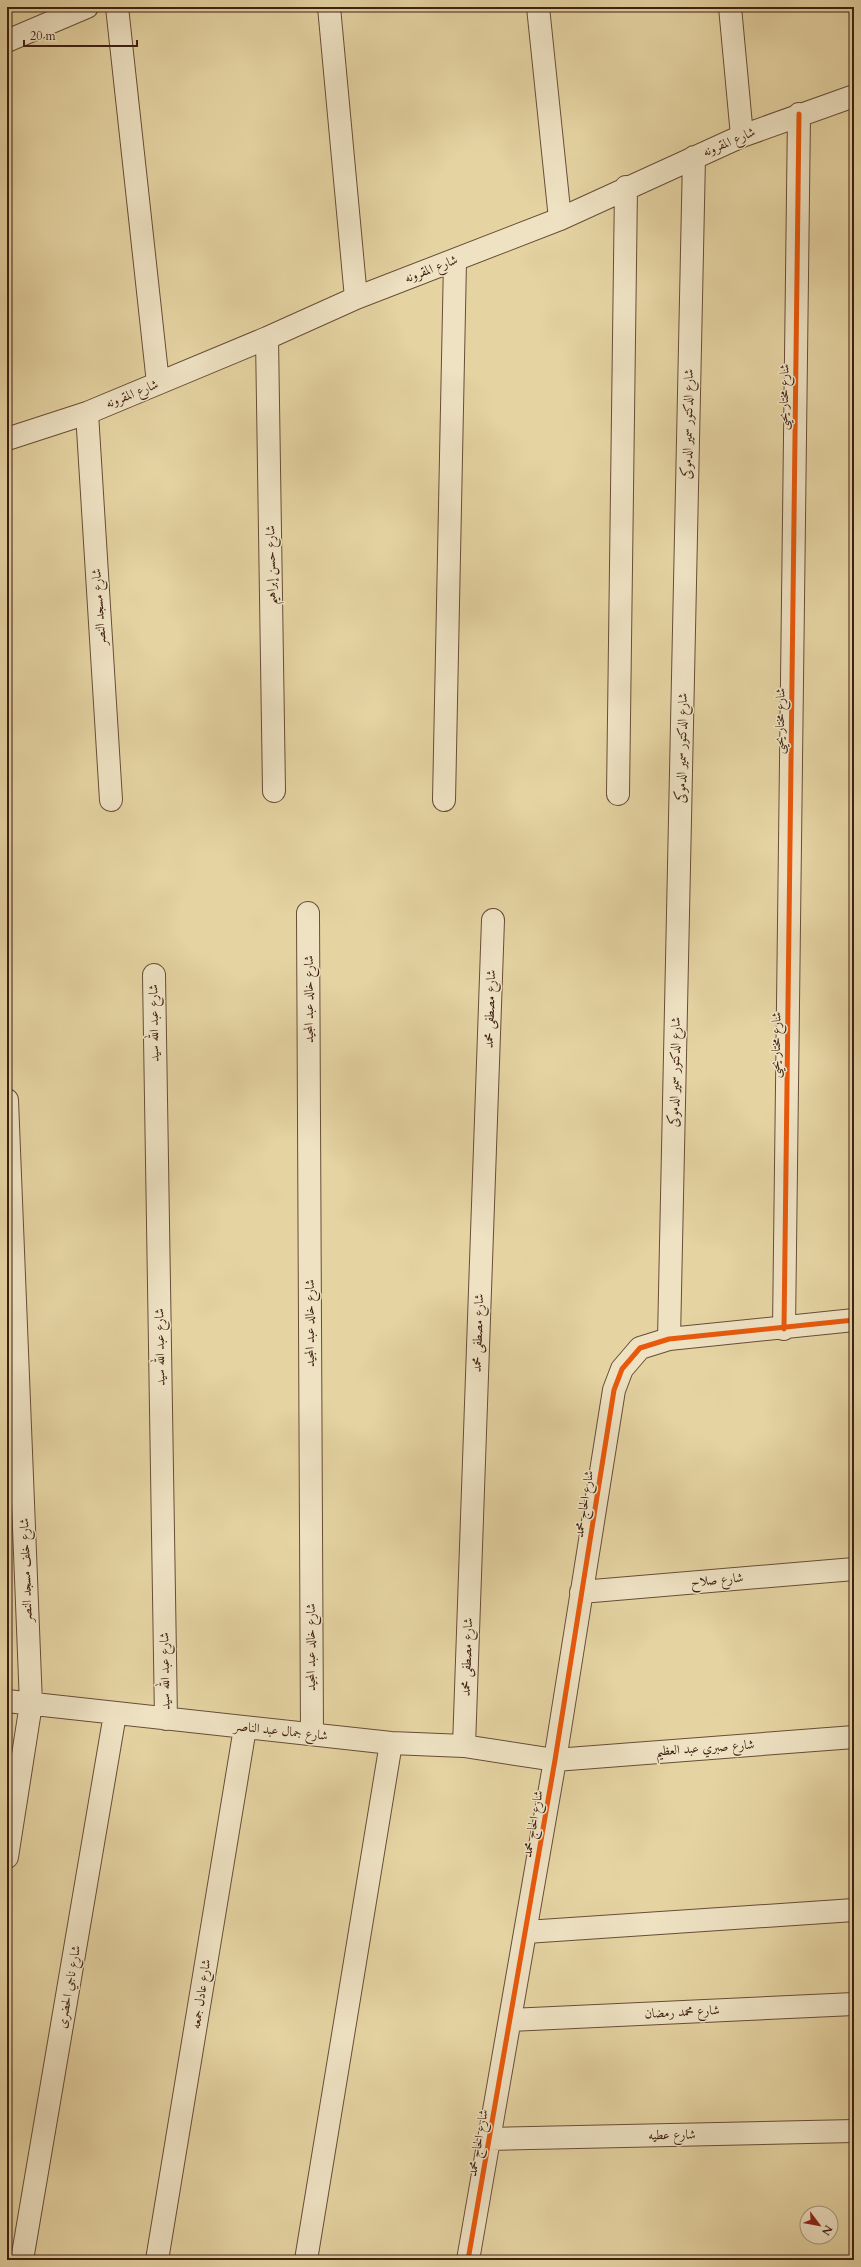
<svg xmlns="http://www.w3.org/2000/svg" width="861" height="2267" font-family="Cardo,Amiri,serif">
	<rect width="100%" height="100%" fill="#e5d3a2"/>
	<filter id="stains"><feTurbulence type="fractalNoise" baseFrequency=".005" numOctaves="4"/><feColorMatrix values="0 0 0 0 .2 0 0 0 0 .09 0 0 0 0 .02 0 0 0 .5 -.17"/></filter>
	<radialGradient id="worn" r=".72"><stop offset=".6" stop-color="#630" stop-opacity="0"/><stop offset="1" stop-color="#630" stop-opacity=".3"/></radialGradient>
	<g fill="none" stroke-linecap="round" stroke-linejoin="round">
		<defs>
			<path id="minor" d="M 117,7 L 158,383
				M 329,7 L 356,298
				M 538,7 L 560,219
				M 730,7 L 742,136
				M 7,41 L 87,7
				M 267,338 L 274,791
				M 87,413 L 111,800
				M 7,439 L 87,413 L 267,338 L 356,298 L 560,219 L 742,136 L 854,96
				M 618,794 L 626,187
				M 444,800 L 455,261
				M 308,913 L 312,1734
				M 154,975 L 166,1719
				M 7,1100 L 31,1704 L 7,1857
				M 784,1329 L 799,114
				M 669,1339 L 694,157
				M 581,1592 L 854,1569
				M 7,1701 L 391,1743 L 464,1746 L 555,1760 L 854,1737
				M 464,1746 L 493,920
				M 526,1932 L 854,1910
				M 510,2020 L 854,2004
				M 490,2139 L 854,2131
				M 22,2260 L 115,1714
				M 157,2260 L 245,1728
				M 306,2260 L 391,1743
				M 468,2260 L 555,1760 L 614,1390 L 622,1369 L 640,1348 L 669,1339 L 854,1320"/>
		</defs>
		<use href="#minor" stroke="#684d37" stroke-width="24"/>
		<use href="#minor" stroke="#eee2c3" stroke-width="22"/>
		<defs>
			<path id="cycleway" d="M 784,1329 L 799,114
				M 468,2260 L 555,1760 L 614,1390 L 622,1369 L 640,1348 L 669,1339 L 854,1320"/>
		</defs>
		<use href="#cycleway" stroke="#eee2c3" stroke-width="8"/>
		<use href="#cycleway" stroke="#e8590c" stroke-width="5"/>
	</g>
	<g text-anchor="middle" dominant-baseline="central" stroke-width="3" stroke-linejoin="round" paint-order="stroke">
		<g font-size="13" fill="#3f2013" stroke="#eee2c3">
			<text transform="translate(729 142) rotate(-23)">شارع المقرونه</text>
			<text transform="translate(431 269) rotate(-21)">شارع المقرونه</text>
			<text transform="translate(132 394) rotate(-22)">شارع المقرونه</text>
			<text transform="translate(784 397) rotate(-89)">شارع مختار يحيى</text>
			<text transform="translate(688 424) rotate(-89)">شارع الدكتور سمير الدموكى</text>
			<text transform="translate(271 565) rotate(-91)">شارع حسن إبراهيم</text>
			<text transform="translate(99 607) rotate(-94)">شارع مسجد النصر</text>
			<text transform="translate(780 721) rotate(-89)">شارع مختار يحيى</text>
			<text transform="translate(682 748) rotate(-89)">شارع الدكتور سمير الدموكى</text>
			<text transform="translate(309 999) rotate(-90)">شارع خالد عبد المجيد</text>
			<text transform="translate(490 1009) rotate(-88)">شارع مصطفى محمد</text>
			<text transform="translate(154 1023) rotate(-91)">شارع عبد الله سيد</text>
			<text transform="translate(776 1045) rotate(-89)">شارع مختار يحيى</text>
			<text transform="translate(675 1072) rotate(-89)">شارع الدكتور سمير الدموكى</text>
			<text transform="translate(310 1323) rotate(-90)">شارع خالد عبد المجيد</text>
			<text transform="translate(478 1333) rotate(-88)">شارع مصطفى محمد</text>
			<text transform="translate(160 1347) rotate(-91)">شارع عبد الله سيد</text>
			<text transform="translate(584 1504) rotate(-81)">شارع الحاج محمد</text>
			<text transform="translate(26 1570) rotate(-92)">شارع خلف مسجد النصر</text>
			<text transform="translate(717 1580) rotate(-5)">شارع صلاح</text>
			<text transform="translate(311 1647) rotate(-90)">شارع خالد عبد المجيد</text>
			<text transform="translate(467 1657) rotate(-88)">شارع مصطفى محمد</text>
			<text transform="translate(165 1671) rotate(-91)">شارع عبد الله سيد</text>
			<text transform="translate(281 1731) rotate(6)">شارع جمال عبد الناصر</text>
			<text transform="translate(705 1748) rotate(-4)">شارع صبري عبد العظيم</text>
			<text transform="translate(533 1824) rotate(-80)">شارع الحاج محمد</text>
			<text transform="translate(69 1987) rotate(-80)">شارع ناجي الحضرى</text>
			<text transform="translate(201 1994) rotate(-81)">شارع عادل جمعه</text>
			<text transform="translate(682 2012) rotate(-3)">شارع محمد رمضان</text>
			<text transform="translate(672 2135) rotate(-1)">شارع عطيه</text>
			<text transform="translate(478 2143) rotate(-80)">شارع الحاج محمد</text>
		</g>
	</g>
	<rect width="861" height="2267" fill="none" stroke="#e5d3a2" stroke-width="24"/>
	<rect x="8" y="8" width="845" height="2251" fill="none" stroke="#3f2013" stroke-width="2"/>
	<rect x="12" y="12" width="837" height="2243" fill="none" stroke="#3f2013"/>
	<g transform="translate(819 2225) rotate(122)"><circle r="19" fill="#eee2c3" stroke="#a8947d"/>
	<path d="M0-3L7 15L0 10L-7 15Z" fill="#8f2418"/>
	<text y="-6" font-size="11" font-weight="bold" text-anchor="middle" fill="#3f2013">N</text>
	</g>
	<path d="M24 40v6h113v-6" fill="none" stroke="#3f2013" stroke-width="2"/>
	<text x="30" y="40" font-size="12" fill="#3f2013" stroke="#eee2c3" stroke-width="3" paint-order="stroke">20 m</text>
	<rect width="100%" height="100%" filter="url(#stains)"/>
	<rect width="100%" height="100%" fill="url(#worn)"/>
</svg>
